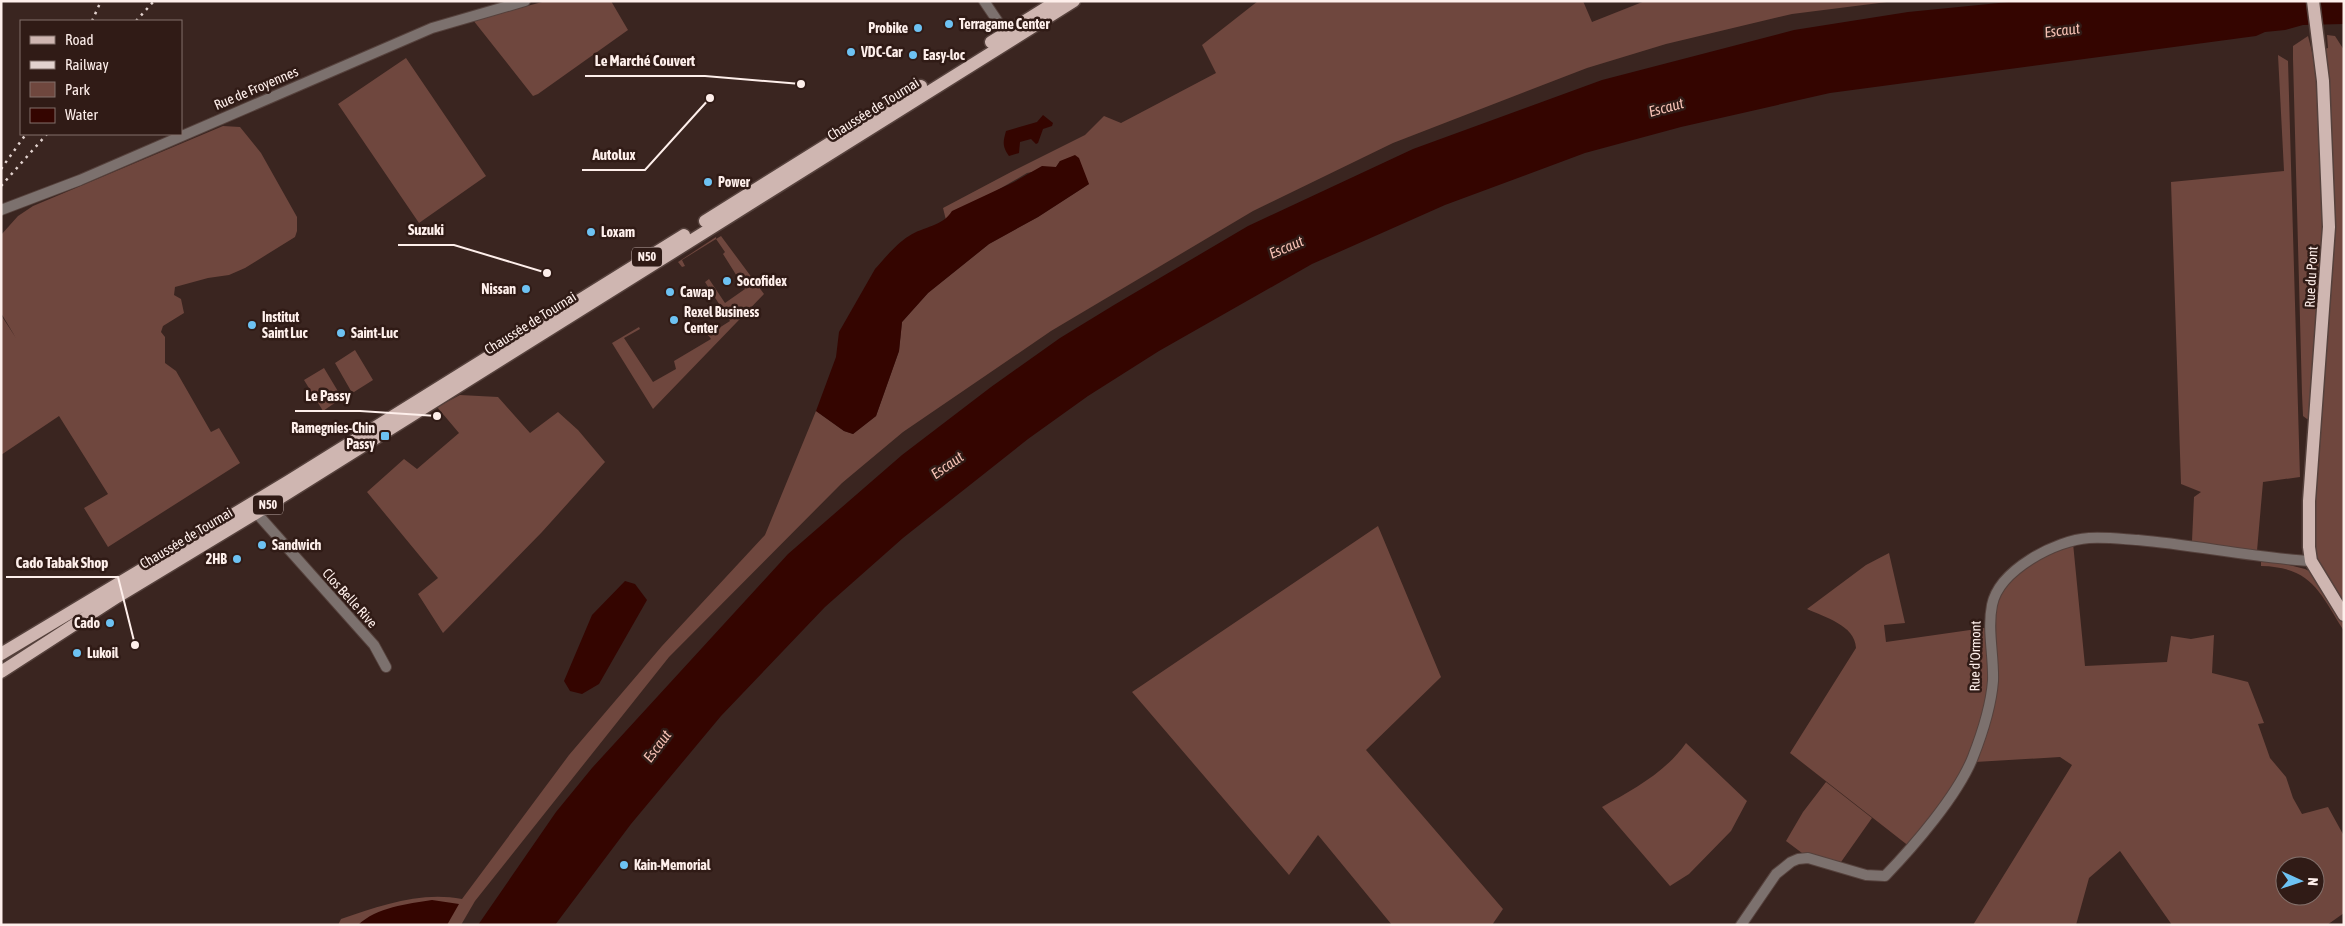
<svg xmlns="http://www.w3.org/2000/svg" width="2345" height="926" font-family="'Asap Condensed',sans-serif">
	<rect width="100%" height="100%" fill="#3a2520"/>
	<path fill="#6f473e" fill-rule="evenodd" d="M 546,1 L 611,1 L 628,30 L 538,94 L 533,96 L 473,20 Z
		M 1258,1 L 1583,1 L 1592,22 L 1645,1 L 1895,1 L 1792,14 L 1666,44 L 1587,68 L 1393,143 L 1253,211 L 1051,331 L 903,432 L 842,483 L 669,657 L 475,901 L 461,925 L 338,925 L 341,919 C 380,906 420,891 462,899 L 569,755 L 662,646 L 765,535 L 816,411 L 844,431 L 853,434 L 876,416 L 899,351 L 902,322 L 928,293 L 989,244 L 1038,217 L 1089,184 L 1060,161 L 1056,167 L 1027,173 L 946,220 L 943,208 L 1011,172 L 1085,135 L 1104,116 L 1121,123 L 1216,73 L 1202,45 Z
		M 2327,35 L 2335,36 L 2344,50 L 2344,603 L 2317,563 L 2311,540 L 2326,352 L 2332,239 L 2324,49 L 2328,48 Z
		M 2308,36 C 2317,67 2318,98 2321,130 C 2327,226 2319,322 2311,418 L 2307,419 L 2303,416 L 2302,394 L 2293,59 L 2293,46 Z
		M 2278,55 L 2288,61 L 2300,477 L 2263,482 L 2257,551 L 2192,541 L 2194,497 L 2201,492 L 2181,484 L 2171,182 L 2284,171 Z
		M 406,58 L 486,176 L 419,223 L 338,104 Z
		M 223,126 L 240,127 L 261,153 L 297,217 L 297,231 L 295,237 L 245,268 L 229,275 L 208,278 L 175,287 L 174,295 L 181,299 L 184,313 L 163,326 L 161,332 L 165,337 L 165,363 L 176,371 L 211,432 L 219,428 L 240,463 L 108,547 L 84,508 L 108,494 L 59,416 L 1,455 L 1,315 L 16,338 L 1,313 L 1,235 L 18,216 L 33,206 Z
		M 721,236 L 764,294 L 653,409 L 612,343 L 639,327 L 640,329 L 624,338 L 653,382 L 676,369 L 674,361 L 711,339 L 708,335 L 730,321 L 705,282 L 709,279 L 725,303 L 745,289 L 723,254 L 725,252 L 716,239 L 682,260 L 685,266 L 682,267 L 678,262 L 716,237 L 716,239 Z
		M 355,350 L 373,380 L 354,392 L 351,391 L 335,363 Z
		M 324,368 L 342,398 L 323,411 L 304,380 Z
		M 460,395 L 498,397 L 530,433 L 558,412 L 578,430 L 605,462 L 542,532 L 443,633 L 418,594 L 438,578 L 367,492 L 404,459 L 417,469 L 459,433 L 437,407 Z
		M 1378,526 L 1441,677 L 1366,750 L 1503,909 L 1492,925 L 1392,925 L 1318,835 L 1289,875 L 1132,692 Z
		M 2073,543 L 2085,666 L 2167,662 L 2171,636 L 2191,639 L 2214,635 L 2212,673 L 2248,682 L 2264,723 L 2258,724 L 2270,758 L 2286,777 L 2293,798 L 2302,814 L 2328,807 L 2344,836 L 2344,913 L 2327,925 L 2172,925 L 2120,851 L 2089,878 L 2076,925 L 1973,925 L 2072,765 L 2060,757 L 1975,762 L 1910,847 L 1790,753 L 1856,648 C 1855,625 1824,617 1807,609 L 1866,565 L 1889,553 L 1905,623 L 1884,625 L 1886,642 L 1991,627 L 1993,702 C 1993,678 1989,610 2000,592 C 2015,568 2048,554 2073,543 ZM 2285,866 L 2315,866 L 2315,896 L 2285,896 Z
		M 2261,558 L 2305,569 L 2313,573 L 2344,624 L 2344,631 C 2320,593 2312,567 2261,566 Z
		M 1686,743 L 1747,801 L 1731,831 L 1689,874 L 1670,886 L 1602,807 C 1632,790 1665,773 1686,743 Z
		M 1826,782 L 1872,818 L 1841,862 L 1802,853 L 1786,841 L 1803,812 Z"/>
	<path fill="#340500" d="M 2019,1 L 2344,1 L 2344,24 L 2303,25 L 2285,30 L 2265,32 L 2256,36 L 1830,93 L 1681,127 L 1585,153 L 1445,205 L 1312,264 L 1159,351 L 1088,396 L 1028,439 L 903,538 L 825,607 L 721,716 L 631,824 L 555,925 L 478,925 L 556,812 L 592,768 L 788,554 L 902,455 L 991,387 L 1060,338 L 1114,305 L 1248,226 L 1413,149 L 1602,80 L 1794,30 L 1908,12 Z
		M 1043,115 L 1053,123 L 1052,126 L 1043,129 L 1038,143 L 1036,144 L 1031,139 L 1020,142 L 1019,153 L 1009,156 C 1002,146 1003,142 1006,131 L 1037,122 Z
		M 1075,155 L 1079,158 L 1089,184 L 1038,217 L 989,244 L 928,293 L 902,322 L 899,351 L 876,416 L 853,434 L 844,431 L 816,411 L 836,357 L 839,332 L 875,269 C 885,258 897,243 909,236 C 924,226 942,227 952,211 L 1014,182 L 1042,166 L 1056,167 L 1060,161 Z
		M 625,581 L 635,584 L 647,600 L 599,684 L 582,694 L 570,691 L 564,681 L 592,615 Z
		M 432,900 L 459,904 L 447,925 L 358,925 C 377,907 407,904 432,900 Z"/>
	<g fill="none" stroke-linecap="round" stroke-linejoin="round">
		<defs>
			<path id="minor" d="M 984,1 L 1009,38
				M 1,210 L 80,180 L 432,28 L 525,1
				M 252,508 L 374,645 L 386,667
				M 1741,925 L 1776,874 L 1791,862 L 1798,859 L 1808,858 L 1866,875 L 1885,876 C 1914,846 1958,795 1973,757 C 1982,734 1991,706 1993,681 C 1994,656 1987,630 1992,605 C 1999,570 2056,540 2089,538 C 2106,537 2122,539 2138,540 C 2196,545 2254,558 2311,561"/>
			<path id="major" d="M 2313,1 L 2323,81 L 2329,227 L 2309,501 L 2309,547 L 2311,561 L 2344,615
				M 991,42 L 1057,1
				M 705,221 L 921,86
				M 1,654 L 289,481 L 684,235
				M 1,672 L 117,597 L 256,513 L 1074,1"/>
		</defs>
		<use href="#minor" stroke="#55413c" stroke-width="12"/>
		<use href="#major" stroke="#55413c" stroke-width="15"/>
		<use href="#minor" stroke="#7c716e" stroke-width="10"/>
		<use href="#major" stroke="#cfb6b1" stroke-width="12"/>
		<path stroke="#e2d2ce" stroke-width="2.5" stroke-dasharray="2.5 5" stroke-linecap="butt" d="M 92,21 L 101,1
			M 136,21 L 154,1
			M 1,169 L 26,134
			M 1,186 L 47,134"/>
	</g>
	<g fill="#6dc2f3" stroke="#301b16" stroke-width="2">
		<circle cx="949" cy="24" r="5"/>
		<circle cx="918" cy="28" r="5"/>
		<circle cx="851" cy="52" r="5"/>
		<circle cx="913" cy="55" r="5"/>
		<circle cx="708" cy="182" r="5"/>
		<circle cx="591" cy="232" r="5"/>
		<circle cx="727" cy="281" r="5"/>
		<circle cx="526" cy="289" r="5"/>
		<circle cx="670" cy="292" r="5"/>
		<circle cx="674" cy="320" r="5"/>
		<circle cx="252" cy="325" r="5"/>
		<circle cx="341" cy="333" r="5"/>
		<rect x="380" y="431" width="10" height="10" rx="2.5"/>
		<circle cx="262" cy="545" r="5"/>
		<circle cx="237" cy="559" r="5"/>
		<circle cx="110" cy="623" r="5"/>
		<circle cx="77" cy="653" r="5"/>
		<circle cx="624" cy="865" r="5"/>
	</g>
	<g text-anchor="middle" dominant-baseline="central" stroke-width="5" stroke-linejoin="round" paint-order="stroke">
		<g fill="#301b16" stroke="#c0afab" stroke-width="1">
			<rect x="632" y="247.5" width="30" height="19" rx="4"/>
			<rect x="253" y="495.5" width="30" height="19" rx="4"/>
		</g>
		<g font-size="12" font-weight="bold" fill="#feefeb">
			<text x="647" y="257">N50</text>
			<text x="268" y="505">N50</text>
		</g>
		<g font-size="14" font-weight="bold" fill="#feefeb" stroke="#301b16" text-anchor="start">
			<text x="959" y="24">Terragame Center</text>
			<text x="908" y="28" text-anchor="end">Probike</text>
			<text x="861" y="52">VDC-Car</text>
			<text x="923" y="55">Easy-loc</text>
			<text x="718" y="182">Power</text>
			<text x="601" y="232">Loxam</text>
			<text x="737" y="281">Socofidex</text>
			<text x="516" y="289" text-anchor="end">Nissan</text>
			<text x="680" y="292">Cawap</text>
			<text x="684" y="312">Rexel Business<tspan x="684" dy="16">Center</tspan></text>
			<text x="262" y="317">Institut<tspan x="262" dy="16">Saint Luc</tspan></text>
			<text x="351" y="333">Saint-Luc</text>
			<text x="375" y="428" text-anchor="end">Ramegnies-Chin<tspan x="375" dy="16">Passy</tspan></text>
			<text x="272" y="545">Sandwich</text>
			<text x="227" y="559" text-anchor="end">2HB</text>
			<text x="100" y="623" text-anchor="end">Cado</text>
			<text x="87" y="653">Lukoil</text>
			<text x="634" y="865">Kain-Memorial</text>
		</g>
		<g font-size="14" fill="#feefeb" stroke="#301b16">
			<text transform="translate(256 88) rotate(-23)">Rue de Froyennes</text>
			<text transform="translate(873 109) rotate(-32)">Chaussée de Tournai</text>
			<text transform="translate(2311 277) rotate(-87)">Rue du Pont</text>
			<text transform="translate(530 323) rotate(-32)">Chaussée de Tournai</text>
			<text transform="translate(186 538) rotate(-31)">Chaussée de Tournai</text>
			<text transform="translate(350 598) rotate(48)">Clos Belle Rive</text>
			<text transform="translate(1975 656) rotate(-89)">Rue d'Ormont</text>
		</g>
		<g font-size="15" font-style="italic" fill="#f6c1b4" stroke="#301b16">
			<text transform="translate(2062 30) rotate(-7)">Escaut</text>
			<text transform="translate(1666 107) rotate(-15)">Escaut</text>
			<text transform="translate(1286 247) rotate(-23)">Escaut</text>
			<text transform="translate(947 465) rotate(-35)">Escaut</text>
			<text transform="translate(657 746) rotate(-53)">Escaut</text>
		</g>
	</g>
	<path fill="none" stroke="#feefeb" stroke-width="2" d="M801 84L705 76H585M710 98L645 170H582M547 273L454 245H398M437 416L360 411H295M135 645L118 577H6"/>
	<g fill="#feefeb" stroke="#301b16" stroke-width="2">
		<circle cx="801" cy="84" r="5"/>
		<circle cx="710" cy="98" r="5"/>
		<circle cx="547" cy="273" r="5"/>
		<circle cx="437" cy="416" r="5"/>
		<circle cx="135" cy="645" r="5"/>
	</g>
	<g font-size="15" text-anchor="middle" font-weight="bold" fill="#feefeb" stroke="#301b16" stroke-width="5" stroke-linejoin="round" paint-order="stroke">
		<text x="645" y="66">Le Marché Couvert</text>
		<text x="614" y="160">Autolux</text>
		<text x="426" y="235">Suzuki</text>
		<text x="328" y="401">Le Passy</text>
		<text x="62" y="568">Cado Tabak Shop</text>
	</g>
	<rect width="2345" height="926" fill="none" stroke="#feefeb" stroke-width="5"/>
	<rect x="20" y="20" width="162" height="115" fill="#301b16" stroke="#82706b"/>
	<rect x="30" y="36" width="25" height="8" fill="#cfb6b1" stroke="#82706b"/>
	<text x="65" y="45" font-size="15" fill="#feefeb">Road</text>
	<rect x="30" y="61" width="25" height="8" fill="#e2d2ce" stroke="#82706b"/>
	<text x="65" y="70" font-size="15" fill="#feefeb">Railway</text>
	<rect x="30" y="82" width="25" height="15" fill="#6f473e" stroke="#82706b"/>
	<text x="65" y="95" font-size="15" fill="#feefeb">Park</text>
	<rect x="30" y="108" width="25" height="15" fill="#340500" stroke="#82706b"/>
	<text x="65" y="120" font-size="15" fill="#feefeb">Water</text>
	<g transform="translate(2300 881) rotate(93)"><circle r="24" fill="#301b16" stroke="#82706b"/>
	<path d="M0-4L9 19L0 12L-9 19Z" fill="#6dc2f3"/>
	<text y="-8" font-size="14" font-weight="bold" text-anchor="middle" fill="#feefeb">N</text>
	</g>
</svg>
